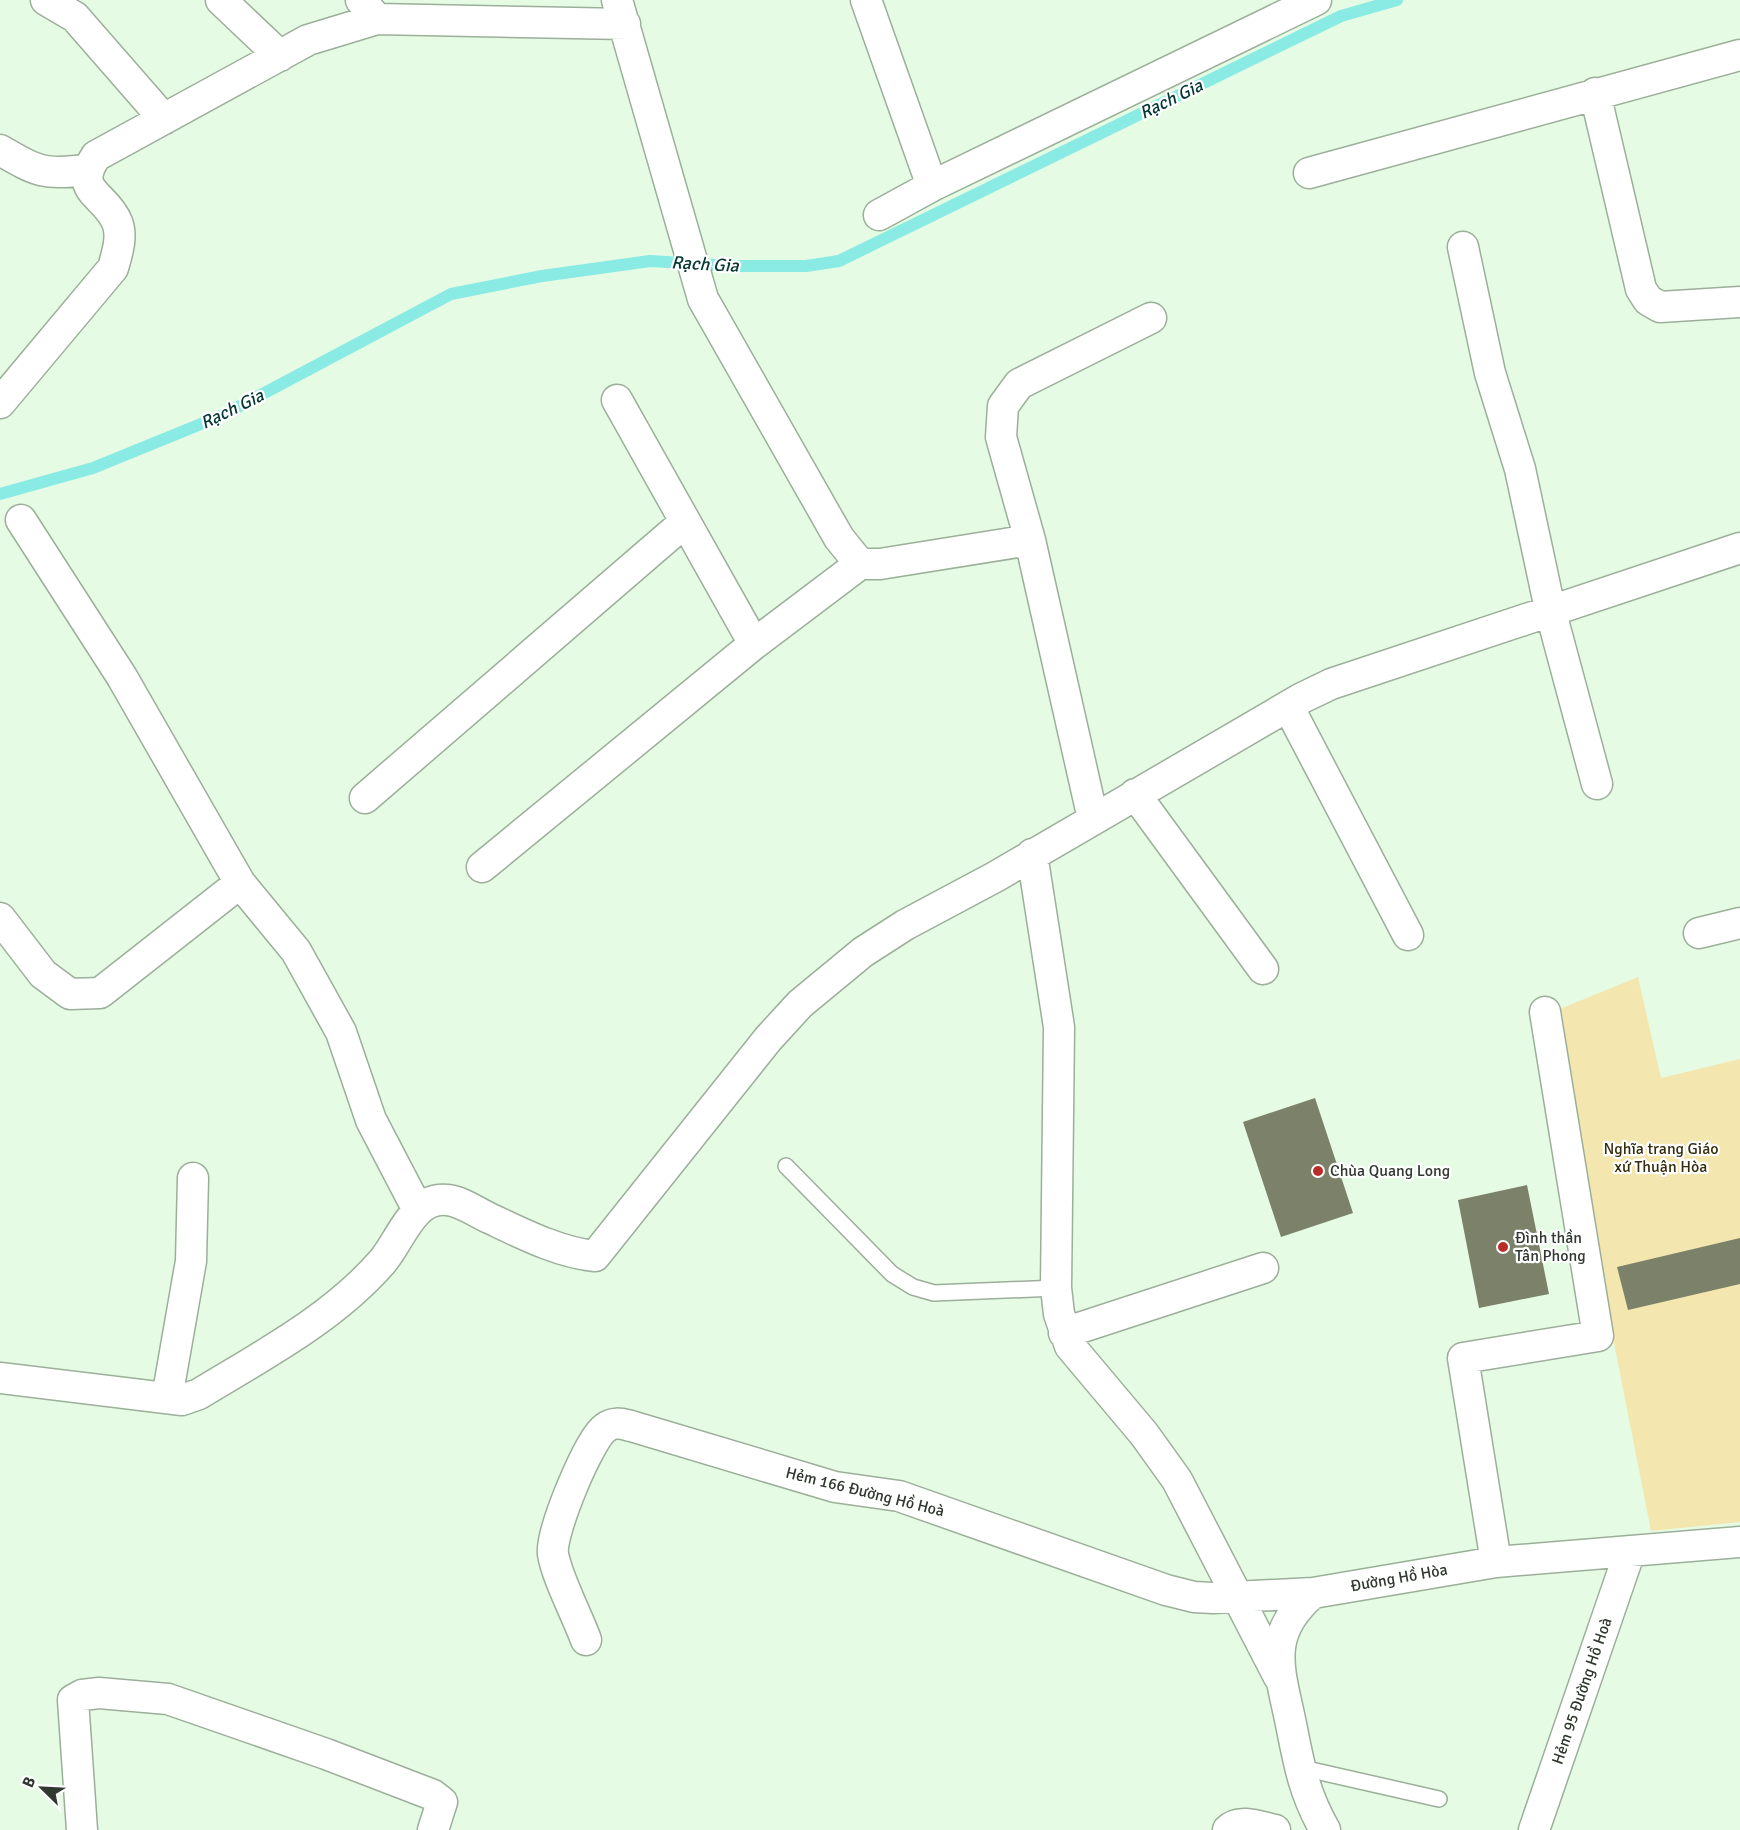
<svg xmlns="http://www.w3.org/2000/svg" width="1740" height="1830" font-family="Signika,sans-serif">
	<rect width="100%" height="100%" fill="#e5fbe4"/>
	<path fill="#f3e7af" d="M 1638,977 L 1661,1078 L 1740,1059 L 1740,1522 L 1651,1531 L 1601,1277 L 1555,1011 Z"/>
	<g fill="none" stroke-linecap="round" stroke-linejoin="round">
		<path stroke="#89ebe4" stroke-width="12" d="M 0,494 L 93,468 L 223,415 L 451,294 L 542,276 L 650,261 L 732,266 L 806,266 L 839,261 L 1341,16 L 1397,0"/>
	</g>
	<path fill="#7b8269" d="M 1315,1098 L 1353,1213 L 1281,1237 L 1243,1122 Z
		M 1527,1185 L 1549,1294 L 1479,1308 L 1458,1200 Z
		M 1740,1238 L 1740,1284 L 1628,1310 L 1617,1267 Z"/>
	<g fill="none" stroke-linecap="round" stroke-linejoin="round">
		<defs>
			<path id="lane" d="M 786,1166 L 892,1274 L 913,1287 L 934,1293 L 1056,1288
				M 1298,1767 L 1439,1799"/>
			<path id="street" d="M 46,0 L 75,17 L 164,119
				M 221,0 L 280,56
				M 361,0 L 377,19 L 625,24
				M 617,0 L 703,299 L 839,538 L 860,564 L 880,564 L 1030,540
				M 866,0 L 932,186
				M 1595,93 L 1641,289 L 1648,300 L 1660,307 L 1740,302
				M 0,150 C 38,172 43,175 87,170
				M 1309,173 L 1740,55
				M 879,215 L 932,186 L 1316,0
				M 1463,247 L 1490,373 L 1520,469 L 1550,609 L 1597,784
				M 617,400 L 754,644
				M 0,403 L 113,268 C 117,254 123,236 117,222 C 105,193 72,192 96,156 L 308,40 L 377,19
				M 21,520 L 122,677 L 240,883
				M 1288,706 L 1408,935
				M 1135,794 L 1263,969
				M 365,798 L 685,522
				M 1093,819 L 1030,540 L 1001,437 L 1003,406 L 1019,384 L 1151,318
				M 1032,854 L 1059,1027 L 1056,1288 L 1059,1314 L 1070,1346 L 1144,1434 L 1177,1480 L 1279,1677
				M 482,867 L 754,644 L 860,564
				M 0,918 L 43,974 L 70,994 L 100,993 L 240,883 L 296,951 L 341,1032 L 371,1120 L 418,1210
				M 1699,933 L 1740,923
				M 1064,1333 L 1263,1268
				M 0,1378 L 182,1400 L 199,1394 C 263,1355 332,1319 382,1262 C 401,1240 413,1196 447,1200 C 461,1201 476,1212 489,1218 C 521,1233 560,1253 595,1256 L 768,1039 L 800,1004 L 863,952 L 905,925 L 995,877 L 1302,698 L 1331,684 L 1740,548
				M 167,1398 L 191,1261 L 193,1178
				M 1496,1562 L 1463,1358 L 1598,1336 L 1545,1012
				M 1313,1593 C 1264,1635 1280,1670 1291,1724 C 1299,1765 1304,1793 1325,1830
				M 586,1640 C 577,1615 557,1578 553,1554 C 550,1533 589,1439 605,1428 C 614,1421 622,1424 631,1426 L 835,1487 L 899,1496 L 1166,1590 L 1194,1597 L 1213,1598 L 1313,1593 L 1496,1562 L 1740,1542
				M 82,1830 L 73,1700 L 82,1695 L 99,1693 L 168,1699 L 326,1754 L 433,1795 L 442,1802 L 433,1830
				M 1228,1830 C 1239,1818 1261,1827 1275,1830
				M 1534,1830 L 1630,1551"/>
		</defs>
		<use href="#lane" stroke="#9baf99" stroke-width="18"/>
		<use href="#street" stroke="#9baf99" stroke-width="33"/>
		<use href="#lane" stroke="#fff" stroke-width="15"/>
		<use href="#street" stroke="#fff" stroke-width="30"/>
	</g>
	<g fill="#bb2c28" stroke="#fff" stroke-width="2">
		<circle cx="1318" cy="1171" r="6"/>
		<circle cx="1503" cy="1247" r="6"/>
	</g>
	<g text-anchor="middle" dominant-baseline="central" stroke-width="4.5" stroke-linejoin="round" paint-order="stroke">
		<g font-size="16" fill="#352e0d" stroke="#fff">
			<text x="1661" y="1149">Nghĩa trang Giáo<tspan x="1661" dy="18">xứ Thuận Hòa</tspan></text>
		</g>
		<g font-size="16" fill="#30382f" stroke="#fff" text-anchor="start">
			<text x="1330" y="1171">Chùa Quang Long</text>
			<text x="1515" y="1238">Đình thần<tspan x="1515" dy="18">Tân Phong</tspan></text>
		</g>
		<g font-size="16" fill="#30382f" stroke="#fff">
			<text transform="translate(865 1492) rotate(14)">Hẻm 166 Đường Hồ Hoà</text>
			<text transform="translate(1399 1578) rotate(-10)">Đường Hồ Hòa</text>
			<text transform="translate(1582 1691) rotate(-71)">Hẻm 95 Đường Hồ Hoà</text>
		</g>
		<g font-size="18" font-style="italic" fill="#053734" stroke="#fff">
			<text transform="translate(1171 99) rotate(-26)">Rạch Gia</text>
			<text transform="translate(705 264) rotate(3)">Rạch Gia</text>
			<text transform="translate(232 409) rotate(-26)">Rạch Gia</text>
		</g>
	</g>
	<g transform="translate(42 1788) rotate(294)" stroke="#ffffff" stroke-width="4.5" paint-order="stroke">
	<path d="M0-4.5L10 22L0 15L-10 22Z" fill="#30382f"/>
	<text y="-9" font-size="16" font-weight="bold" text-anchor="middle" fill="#30382f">B</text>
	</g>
</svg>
